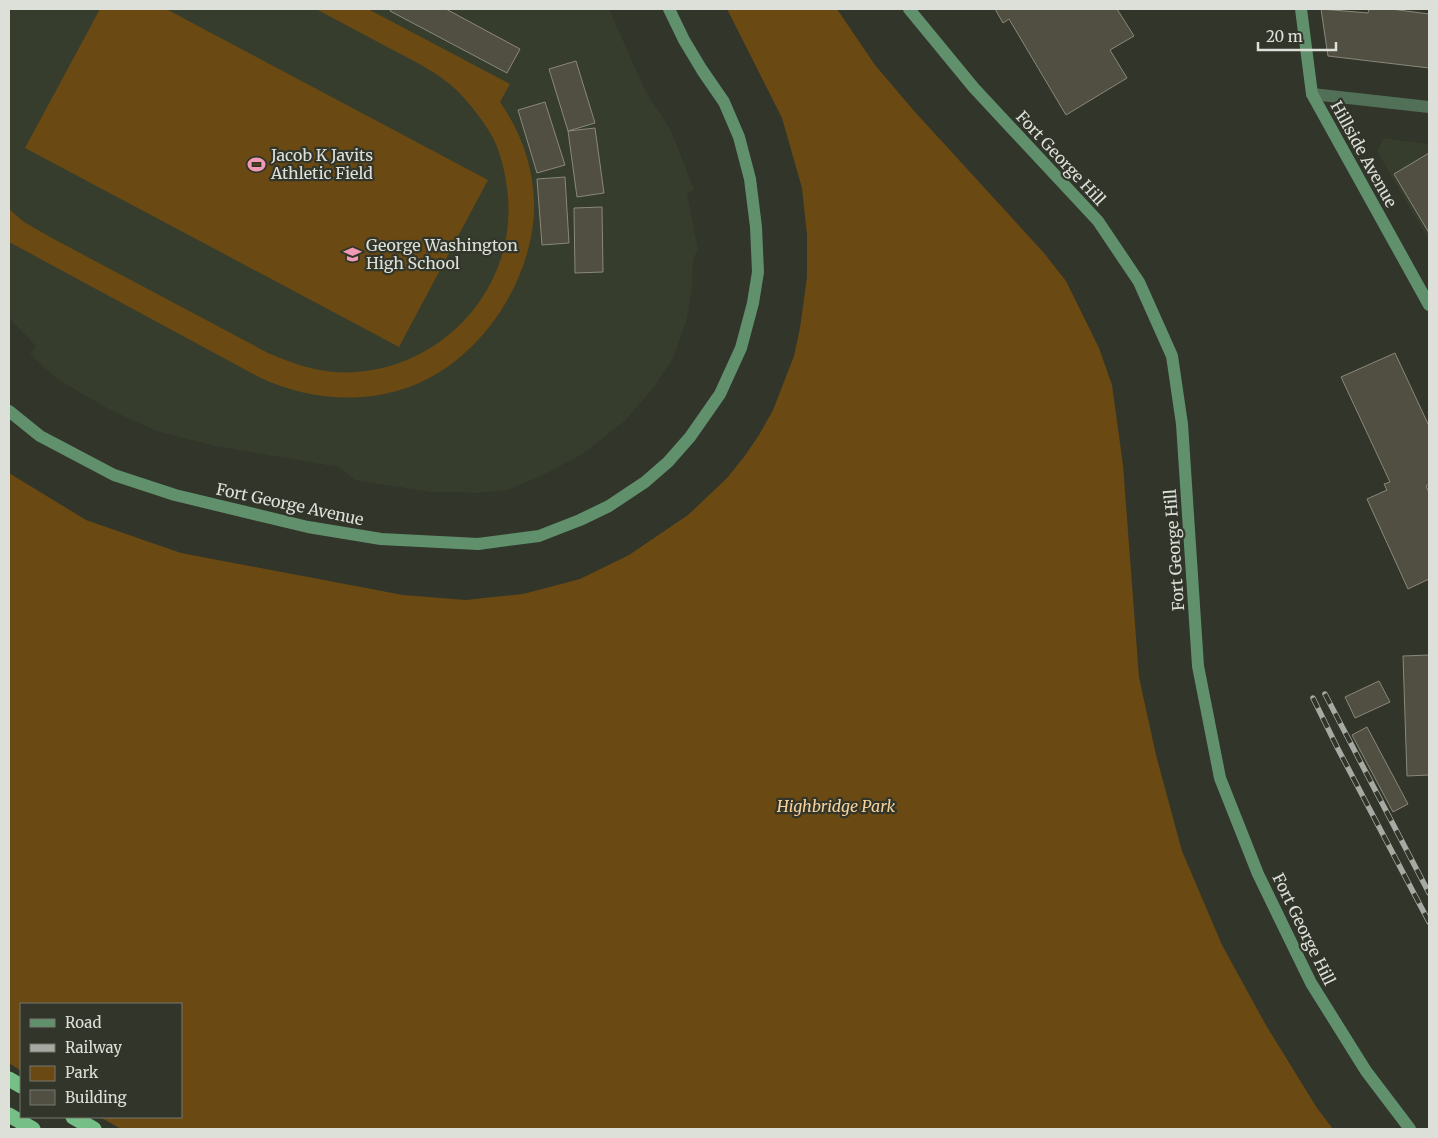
<svg xmlns="http://www.w3.org/2000/svg" width="1438" height="1138" font-family="Merriweather,serif">
	<rect width="100%" height="100%" fill="#31352a"/>
	<path fill="#363d2c" d="M 9,9 L 609,9 L 645,90 L 671,130 L 694,190 L 687,194 L 698,249 L 693,260 L 692,288 L 687,319 L 673,358 L 654,387 L 625,421 L 581,455 L 541,476 L 508,490 L 477,493 L 431,492 L 355,480 L 338,467 L 215,446 L 156,431 L 110,410 L 57,379 L 30,354 L 36,346 L 9,318 Z
		M 1384,138 L 1429,144 L 1429,241 L 1377,151 Z"/>
	<path fill="#6a4913" d="M 100,9 L 166,9 L 488,180 L 399,347 L 25,148 Z
		M 316,9 L 368,9 L 510,84 L 500,102 C 521,132 533,166 534,202 C 536,280 477,368 400,390 C 354,404 302,398 259,377 L 9,242 L 9,209 L 24,222 L 50,237 L 268,353 C 289,362 311,370 334,372 C 435,379 521,290 507,189 C 505,172 501,154 493,138 C 486,125 475,110 464,98 C 444,75 416,62 389,48 C 365,35 340,22 316,9 Z
		M 727,9 L 837,9 L 875,65 L 915,112 L 1044,253 L 1066,281 L 1099,348 L 1112,385 L 1123,465 L 1139,677 L 1156,755 L 1182,851 L 1222,945 L 1267,1027 L 1317,1108 L 1333,1129 L 121,1129 L 100,1117 L 181,1117 L 181,1004 L 21,1004 L 21,1071 L 9,1063 L 9,473 L 86,520 L 181,553 L 403,595 L 466,600 L 523,594 L 580,579 L 629,555 L 688,515 L 727,478 L 744,457 L 759,435 L 773,410 L 794,356 L 800,328 L 807,277 L 807,235 L 802,188 L 782,118 Z"/>
	<path fill="#514f42" stroke="#8a887a" d="M 391,9 L 446,9 L 520,49 L 507,73 L 390,11 Z
		M 995,9 L 1117,9 L 1134,36 L 1110,50 L 1127,78 L 1066,115 L 1009,19 L 1003,23 Z
		M 1321,9 L 1368,13 L 1369,9 L 1391,9 L 1429,14 L 1429,68 L 1328,56 Z
		M 576,61 L 595,123 L 568,131 L 549,69 Z
		M 545,102 L 565,165 L 537,173 L 518,110 Z
		M 595,128 L 604,193 L 577,197 L 568,131 Z
		M 1429,153 L 1429,233 L 1394,174 Z
		M 565,177 L 569,243 L 542,245 L 537,179 Z
		M 602,207 L 603,272 L 575,273 L 574,208 Z
		M 1395,353 L 1429,426 L 1429,484 L 1426,486 L 1429,492 L 1429,579 L 1408,589 L 1367,499 L 1387,490 L 1384,484 L 1390,482 L 1341,377 Z
		M 1429,655 L 1429,775 L 1407,776 L 1403,656 Z
		M 1379,681 L 1390,702 L 1355,718 L 1345,697 Z
		M 1367,727 L 1408,804 L 1393,812 L 1352,735 Z"/>
	<g fill="none" stroke-linecap="round" stroke-linejoin="round">
		<path stroke="#526f58" stroke-width="12" d="M 1312,94 L 1429,107"/>
		<path stroke="#61906c" stroke-width="12" d="M 909,9 L 974,88 L 1098,221 L 1139,282 L 1172,356 L 1182,424 L 1198,666 L 1220,778 L 1258,874 L 1311,983 L 1366,1071 L 1410,1129
			M 1301,9 L 1312,94 L 1429,305
			M 9,411 L 40,436 L 114,475 L 175,495 L 308,527 L 381,539 L 478,544 L 539,536 L 580,520 L 609,506 L 645,482 L 668,462 L 690,437 L 720,394 L 741,348 L 753,303 L 758,272 L 756,227 L 750,179 L 739,137 L 724,102 L 702,70 L 684,40 L 669,9"/>
		<path stroke="#76c088" stroke-width="15" d="M 9,1079 L 21,1086
			M 9,1115 L 33,1129
			M 73,1117 L 94,1129"/>
		<defs>
			<path id="rail" d="M 1325,694 L 1429,893
				M 1313,698 L 1338,749 L 1429,922"/>
		</defs>
		<use href="#rail" stroke="#a7aaa2" stroke-width="5.5"/>
		<use href="#rail" stroke="#31352a" stroke-width="4" stroke-dasharray="11" stroke-linecap="butt"/>
	</g>
	<defs>
		<symbol id="stadium-bare" viewBox="-9 -9 18 18"><path d="M0-5a6.5 5 0 1 0 0 10a6.5 5 0 1 0 0-10ZM-3.5-1.8h7v3.6h-7Z" fill="#f19ab4" stroke="#31352a" stroke-width="2.5" paint-order="stroke"/></symbol>
		<symbol id="school-bare" viewBox="-9 -9 18 18"><path d="M0-5L7-2L0 1L-7-2ZM-4 1L0 2.5L4 1V4Q0 6-4 4Z" fill="#f19ab4" stroke="#31352a" stroke-width="2.5" paint-order="stroke"/></symbol>
	</defs>
	<g fill-rule="evenodd">
		<use href="#stadium-bare" x="244" y="152" width="25" height="25"/>
		<use href="#school-bare" x="340" y="242" width="25" height="25"/>
	</g>
	<g text-anchor="middle" dominant-baseline="central" stroke-width="4.5" stroke-linejoin="round" paint-order="stroke">
		<g font-size="16" fill="#dde0d9" stroke="#31352a">
			<text transform="translate(1364 154) rotate(61)">Hillside Avenue</text>
			<text transform="translate(1061 158) rotate(47)">Fort George Hill</text>
			<text transform="translate(290 504) rotate(12)">Fort George Avenue</text>
			<text transform="translate(1174 550) rotate(-94)">Fort George Hill</text>
			<text transform="translate(1304 929) rotate(64)">Fort George Hill</text>
		</g>
		<g font-size="16" fill="#dde0d9" stroke="#31352a" text-anchor="start">
			<text x="271" y="155">Jacob K Javits<tspan x="271" dy="18">Athletic Field</tspan></text>
			<text x="366" y="245">George Washington<tspan x="366" dy="18">High School</tspan></text>
		</g>
		<g font-size="16" font-style="italic" fill="#f9d19a" stroke="#31352a">
			<text x="836" y="806">Highbridge Park</text>
		</g>
	</g>
	<rect width="1438" height="1138" fill="none" stroke="#dde0d9" stroke-width="20"/>
	<rect x="20" y="1003" width="162" height="115" fill="#31352a" stroke="#767970"/>
	<rect x="30" y="1019" width="25" height="8" fill="#61906c" stroke="#767970"/>
	<text x="65" y="1028" font-size="15" fill="#dde0d9">Road</text>
	<rect x="30" y="1044" width="25" height="8" fill="#a7aaa2" stroke="#767970"/>
	<text x="65" y="1053" font-size="15" fill="#dde0d9">Railway</text>
	<rect x="30" y="1066" width="25" height="15" fill="#6a4913" stroke="#767970"/>
	<text x="65" y="1078" font-size="15" fill="#dde0d9">Park</text>
	<rect x="30" y="1090" width="25" height="15" fill="#514f42" stroke="#767970"/>
	<text x="65" y="1103" font-size="15" fill="#dde0d9">Building</text>
	<path d="M1258 42v8h78v-8" fill="none" stroke="#dde0d9" stroke-width="2.5"/>
	<text x="1266" y="42" font-size="15" fill="#dde0d9" stroke="#31352a" stroke-width="4" paint-order="stroke">20 m</text>
</svg>
